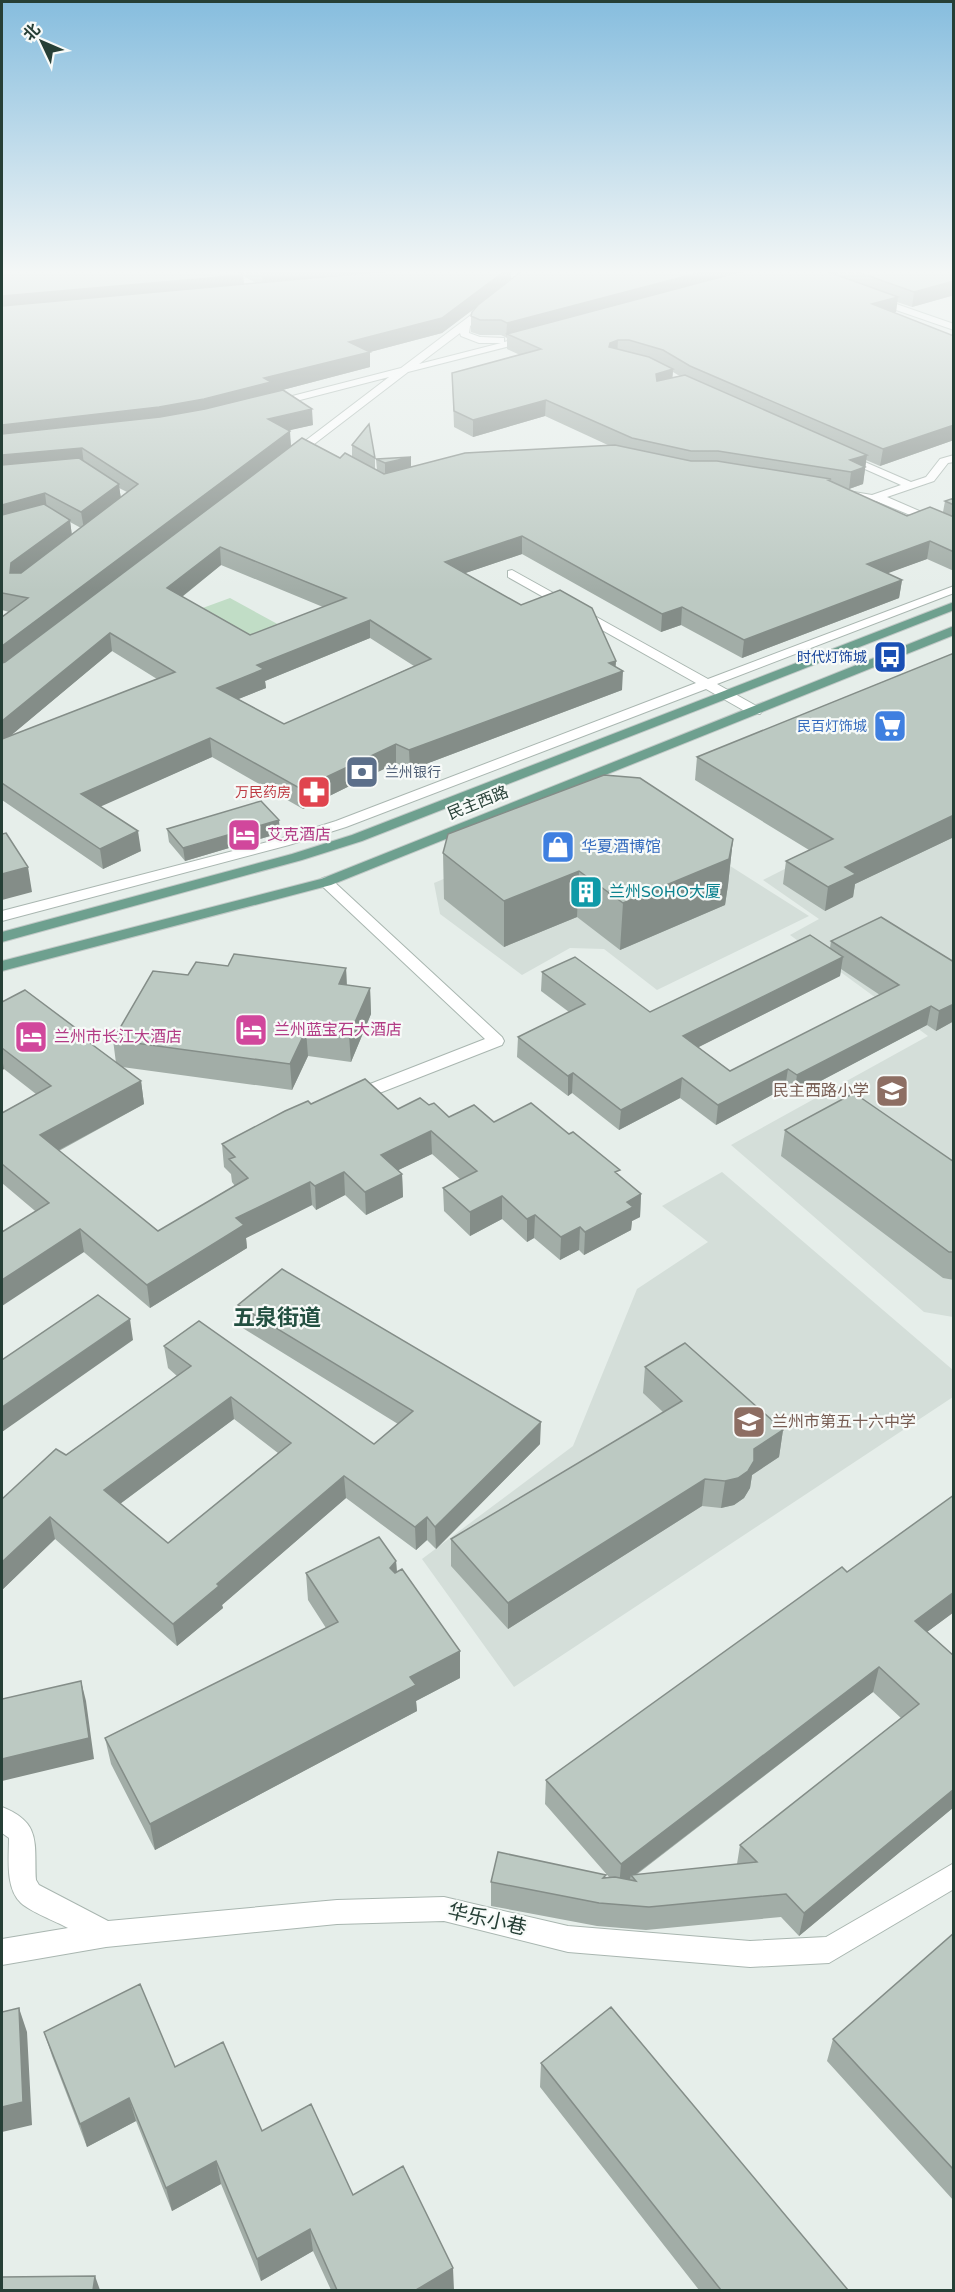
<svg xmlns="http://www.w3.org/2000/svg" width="955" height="2292" font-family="'Varela Round','Noto Sans SC',sans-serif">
	<rect width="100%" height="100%" fill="#e6eeea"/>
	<path fill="#d4ded9" d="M 953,784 L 953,1317 L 924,1312 L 731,1145 L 928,1036 L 790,935 L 819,919 L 763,880 Z
		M 628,801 L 809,916 L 657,990 L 604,949 L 570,948 L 522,975 L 440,914 L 434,883 Z
		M 722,1172 L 953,1370 L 953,1397 L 514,1687 L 422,1559 L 573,1446 L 637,1289 L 708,1242 L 662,1206 Z"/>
	<path fill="#c1ddc6" d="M 230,598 L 283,627 L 243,643 L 189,613 Z"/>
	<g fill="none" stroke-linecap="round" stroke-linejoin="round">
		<defs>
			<path id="minor" d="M 870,297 L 876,297 L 954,324 L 954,330 L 870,301 Z
				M 487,303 L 495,305 L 470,326 L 469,333 L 480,337 L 504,338 L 504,342 L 531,335 L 536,338 L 534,340 L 408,372 L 296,458 L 288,458 L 288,454 L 389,377 L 273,407 L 269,406 L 269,402 L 401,368 ZM 460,333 L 461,336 L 479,343 L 501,343 L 419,364 Z
				M 844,453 L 911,482 L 926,477 L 940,459 L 954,455 L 954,462 L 948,463 L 934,481 L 887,497 L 954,526 L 954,533 L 876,501 L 838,495 L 836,493 L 842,490 L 872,495 L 901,485 L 840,458 L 839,456 Z
				M 512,570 L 708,679 L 954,586 L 954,593 L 717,684 L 760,708 L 762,711 L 760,714 L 750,714 L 706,689 L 346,827 L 289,845 L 2,921 L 2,911 L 279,839 L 336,821 L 696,683 L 508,577 L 508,571 Z
				M 326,877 L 331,879 L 502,1037 L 504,1041 L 502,1045 L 359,1101 L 347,1101 L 344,1097 L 347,1093 L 485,1039 L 321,885 L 318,882 L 321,879 Z
				M 2,1807 C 42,1823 34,1843 36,1880 L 39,1885 L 108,1921 L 337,1900 L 444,1897 L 568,1926 L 750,1941 L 826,1937 L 954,1863 L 954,1889 L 829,1963 L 750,1967 L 568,1952 L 444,1921 L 337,1924 L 106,1947 L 2,1965 L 2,1939 L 68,1928 C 55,1921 31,1912 21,1903 C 5,1888 9,1858 9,1838 L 2,1833 Z"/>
			<path id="major" d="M 954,602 L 954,610 L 362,841 L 302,860 L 2,942 L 2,932 L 292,854 L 352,835 Z
				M 954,626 L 954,635 L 331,885 L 2,971 L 2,961 L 321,879 Z"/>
		</defs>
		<use href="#minor" stroke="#a9b6b0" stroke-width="2"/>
		<use href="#major" stroke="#c2c9c7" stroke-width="2"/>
		<use href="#minor" fill="#fff" fill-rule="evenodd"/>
		<use href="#major" fill="#6ea08f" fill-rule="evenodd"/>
	</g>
	<path fill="#a2ada7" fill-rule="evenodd" d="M 2,270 L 954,270 L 954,297 L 951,296 L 912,307 L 897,302 L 896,312 L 893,312 L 954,336 L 954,440 L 880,466 L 866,460 L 863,484 L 849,489 L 847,489 L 907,516 L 943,512 L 945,501 L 954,498 L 954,571 L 927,559 L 887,573 L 902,580 L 899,598 L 742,658 L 681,625 L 661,632 L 522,554 L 465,573 L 616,661 L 615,667 L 622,690 L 410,770 L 396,763 L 303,809 L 212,757 L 100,806 L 141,851 L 103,869 L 2,800 L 2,617 L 9,612 L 2,610 ZM 511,271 L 521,272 L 511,279 ZM 243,276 L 256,283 L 244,284 ZM 475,308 L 471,316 L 471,332 L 480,335 L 501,335 L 507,338 L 507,349 L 520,355 L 452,373 L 454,427 L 473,437 L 545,416 L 610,446 L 411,467 L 376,459 L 377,470 L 375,469 L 375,458 L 352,445 L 352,457 L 340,458 L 291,446 L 289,430 L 313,425 L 271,393 L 370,367 L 370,352 L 442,333 ZM 673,372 L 678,375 L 680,376 L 672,378 ZM 119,488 L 127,492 L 121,497 ZM 70,522 L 81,528 L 72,535 ZM 221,565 L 323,607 L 250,635 L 182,597 ZM 370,638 L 414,666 L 284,724 L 238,699 L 266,688 L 265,681 ZM 112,651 L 157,679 L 10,736 Z
		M 954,653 L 954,837 L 855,884 L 853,897 L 825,911 L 783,884 L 786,861 L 809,850 L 695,780 L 697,757 Z
		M 167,829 L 280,833 L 185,861 L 169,842 Z
		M 733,839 L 728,885 L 725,905 L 620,950 L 577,917 L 504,947 L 444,899 L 443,853 Z
		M 831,941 L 954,962 L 954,1021 L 936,1031 L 927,1025 L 794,1095 L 785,1088 L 716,1125 L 680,1098 L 619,1130 L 572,1093 L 568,1096 L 517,1057 L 518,1037 L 569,1012 L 541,991 L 542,972 L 650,1012 L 830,948 ZM 841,969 L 880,995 L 730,1071 L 698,1047 L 840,976 Z
		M 228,966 L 346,968 L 347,985 L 370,988 L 371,1014 L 351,1062 L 308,1056 L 292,1090 L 122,1067 L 141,1081 L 144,1104 L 59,1151 L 158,1231 L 235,1186 L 232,1182 L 231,1174 L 224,1167 L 222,1144 L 311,1104 L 398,1109 L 429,1105 L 449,1117 L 494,1122 L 619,1176 L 641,1194 L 640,1217 L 632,1221 L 631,1230 L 584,1255 L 579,1250 L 560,1260 L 534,1238 L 527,1242 L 502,1219 L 470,1236 L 444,1211 L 443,1188 L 460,1179 L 432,1154 L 398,1170 L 402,1174 L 403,1197 L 366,1215 L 345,1195 L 316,1210 L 312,1205 L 246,1238 L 247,1248 L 150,1308 L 2,1183 L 2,1113 L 36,1094 L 4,1069 L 2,1070 L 2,1002 L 93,1041 L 94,1046 L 116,1063 L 113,1040 L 188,975 Z
		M 785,1130 L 954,1162 L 954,1280 L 943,1278 L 781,1156 Z
		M 238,1305 L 540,1444 L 436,1549 L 427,1540 L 416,1550 L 346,1498 L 222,1605 L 223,1608 L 177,1646 L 55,1539 L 2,1590 L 66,1455 L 177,1376 L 168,1368 L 164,1346 L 374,1444 L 398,1424 L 241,1327 ZM 234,1419 L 278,1453 L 168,1543 L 120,1504 Z
		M 645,1367 L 783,1430 L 779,1457 L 752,1475 L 750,1488 L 744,1498 L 734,1505 L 721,1508 L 702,1506 L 508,1629 L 451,1566 L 451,1539 L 663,1412 L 643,1393 Z
		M 954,1495 L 954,1612 L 927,1632 L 954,1656 L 954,1807 L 799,1936 L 781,1917 L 646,1930 L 597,1926 L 491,1906 L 491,1882 L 609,1877 L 545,1804 L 546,1780 L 847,1572 ZM 873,1692 L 901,1718 L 740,1845 L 737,1864 L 636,1875 Z
		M 396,1561 L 397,1572 L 460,1651 L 460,1678 L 416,1701 L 417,1711 L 155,1850 L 111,1764 L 105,1738 L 326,1628 L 308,1600 L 306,1573 Z
		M 954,1933 L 954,2201 L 827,2061 L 833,2039 Z
		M 44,2032 L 175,2067 L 262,2131 L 353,2195 L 454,2290 L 331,2290 L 313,2251 L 261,2281 L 221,2184 L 172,2211 L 136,2121 L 87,2147 L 52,2056 Z
		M 541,2063 L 848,2290 L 699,2290 L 540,2087 Z"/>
	<path fill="#848d88" d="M 290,270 L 446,270 L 263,288 L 262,273 Z
		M 506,270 L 511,270 L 511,281 L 442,333 L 370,352 L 370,367 L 271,393 L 206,415 L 2,441 L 2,425 L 264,378 L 349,342 Z
		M 709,270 L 762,270 L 507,334 L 506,338 L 507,323 Z
		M 243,275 L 244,289 L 2,312 L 2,296 Z
		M 953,281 L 951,296 L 912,307 L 914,292 Z
		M 898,297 L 896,312 L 870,319 L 872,304 Z
		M 618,340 L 617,356 L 609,347 L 610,343 Z
		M 673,369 L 672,384 L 655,390 L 656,374 Z
		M 546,400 L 545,416 L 473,437 L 473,420 Z
		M 312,409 L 313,425 L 269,435 L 268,419 Z
		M 954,425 L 954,440 L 880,466 L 883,449 Z
		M 290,431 L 291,447 L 2,668 L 2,646 Z
		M 82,448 L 84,465 L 2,472 L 2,455 Z
		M 867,455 L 863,484 L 849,489 L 851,472 L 850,460 Z
		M 411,457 L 411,473 L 385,480 L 385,463 Z
		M 119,484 L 121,501 L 84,529 L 81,512 Z
		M 45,493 L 47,510 L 2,523 L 2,505 Z
		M 70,520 L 72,537 L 14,581 L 10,573 L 11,563 Z
		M 522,536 L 522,554 L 445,580 L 445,562 Z
		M 930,541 L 927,559 L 864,582 L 867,564 Z
		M 220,547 L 221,565 L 169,607 L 167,588 Z
		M 902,580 L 899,598 L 742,658 L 744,640 Z
		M 682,607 L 681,625 L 661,632 L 662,614 Z
		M 370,620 L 370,638 L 265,681 L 266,688 L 219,707 L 217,688 L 257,665 Z
		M 110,633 L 112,651 L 2,743 L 2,721 Z
		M 616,661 L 615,674 L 623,671 L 622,690 L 410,770 L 409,750 Z
		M 210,738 L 212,757 L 84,814 L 81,794 Z
		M 396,744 L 396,763 L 303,809 L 301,789 Z
		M 954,815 L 954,837 L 855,884 L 853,897 L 825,911 L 828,887 L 845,867 Z
		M 279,820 L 280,833 L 185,861 L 183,848 Z
		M 138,831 L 141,851 L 103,869 L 100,849 Z
		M 733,839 L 728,885 L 725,905 L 620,950 L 623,903 Z
		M 28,867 L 32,892 L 2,900 L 2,874 Z
		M 579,871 L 577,917 L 504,947 L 504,901 Z
		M 843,957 L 840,976 L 681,1056 L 683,1036 Z
		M 346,968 L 347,994 L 339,984 Z
		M 370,988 L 371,1014 L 351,1062 L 349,1036 Z
		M 954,1004 L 954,1021 L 936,1031 L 939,1011 Z
		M 931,1006 L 927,1025 L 794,1095 L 797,1075 Z
		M 306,1030 L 308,1056 L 292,1090 L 290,1064 Z
		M 2,1058 L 4,1069 L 2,1070 Z
		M 788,1069 L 785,1088 L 716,1125 L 718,1105 Z
		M 573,1073 L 572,1093 L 568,1096 L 568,1076 Z
		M 682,1078 L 680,1098 L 619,1130 L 621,1110 Z
		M 141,1081 L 144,1104 L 44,1158 L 40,1135 Z
		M 431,1131 L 432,1154 L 382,1178 L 381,1155 Z
		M 344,1172 L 345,1195 L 316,1210 L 315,1186 Z
		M 402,1174 L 403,1197 L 366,1215 L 365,1192 Z
		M 310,1182 L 312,1205 L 246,1238 L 247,1248 L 150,1308 L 147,1285 L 236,1218 Z
		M 641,1194 L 640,1217 L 632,1221 L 631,1230 L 584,1255 L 585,1232 L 627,1202 Z
		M 502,1196 L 502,1219 L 470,1236 L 470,1212 Z
		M 535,1215 L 534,1238 L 527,1242 L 527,1219 Z
		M 580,1227 L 579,1250 L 560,1260 L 561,1237 Z
		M 80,1229 L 84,1252 L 2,1306 L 2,1280 Z
		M 130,1319 L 133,1340 L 2,1432 L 2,1407 Z
		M 231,1397 L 234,1419 L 109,1512 L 104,1490 Z
		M 541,1422 L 540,1444 L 436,1549 L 435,1527 Z
		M 783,1430 L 779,1457 L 752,1475 L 750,1488 L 744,1498 L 734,1505 L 721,1508 L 725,1481 L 754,1449 Z
		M 344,1476 L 346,1498 L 222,1605 L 223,1608 L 177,1646 L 173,1624 L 217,1584 Z
		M 705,1479 L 702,1506 L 508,1629 L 508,1603 Z
		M 50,1517 L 55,1539 L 2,1590 L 2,1562 Z
		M 427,1517 L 427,1540 L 416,1550 L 415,1527 Z
		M 396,1561 L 398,1588 L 390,1568 Z
		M 954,1592 L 954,1612 L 908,1646 L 915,1621 Z
		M 460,1651 L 460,1678 L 416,1701 L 417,1711 L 155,1850 L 150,1824 L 410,1677 Z
		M 879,1667 L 873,1692 L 632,1877 L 631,1875 L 630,1879 L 619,1888 L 621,1864 Z
		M 81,1681 L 86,1701 L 94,1759 L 2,1781 L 2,1759 Z
		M 954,1789 L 954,1807 L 799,1936 L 804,1913 Z
		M 19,2008 L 27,2032 L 32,2125 L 2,2132 L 2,2107 Z
		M 129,2098 L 136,2121 L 87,2147 L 80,2124 Z
		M 216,2161 L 221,2184 L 172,2211 L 166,2188 Z
		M 310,2229 L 313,2251 L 261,2281 L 257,2259 Z
		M 453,2268 L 454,2290 L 416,2290 Z
		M 95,2276 L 100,2290 L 93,2290 Z"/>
	<path fill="#bcc9c2" stroke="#848d88" stroke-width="1.5" fill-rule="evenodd" d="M 2,270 L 236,270 L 243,275 L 2,296 Z
		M 257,270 L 290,270 L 262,273 Z
		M 401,270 L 506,270 L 442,318 L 349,342 L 370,352 L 264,378 L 271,382 L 204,399 L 159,407 L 2,425 L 2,306 Z
		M 523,270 L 709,270 L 507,323 L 501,320 L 480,320 L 471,316 L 472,312 L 478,305 Z
		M 747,270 L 823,270 L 898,297 L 872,304 L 954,336 L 954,425 L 883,449 L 690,366 L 663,350 L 629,340 L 618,340 L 610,343 L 609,347 L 649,357 L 673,369 L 656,374 L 657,381 L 685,375 L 867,455 L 850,460 L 865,467 L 851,472 L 718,451 L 691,451 L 632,438 L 546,400 L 473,420 L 454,411 L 452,373 L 541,349 L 507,334 Z
		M 852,270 L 954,270 L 954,281 L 914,292 Z
		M 283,390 L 312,409 L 268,419 L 290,431 L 2,646 L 2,617 L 28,598 L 2,593 L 2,515 L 44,504 L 70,520 L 11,563 L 10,573 L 21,573 L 138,484 L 82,448 L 2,455 L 2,434 L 160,417 L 205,409 Z
		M 369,424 L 375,458 L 352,445 Z
		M 302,438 L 340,458 L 345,453 L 384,474 L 465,453 L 615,445 L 691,461 L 717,461 L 831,479 L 828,480 L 907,516 L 930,507 L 954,517 L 954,552 L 930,541 L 867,564 L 902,580 L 744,640 L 682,607 L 662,614 L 522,536 L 445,562 L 521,605 L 560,590 L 592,608 L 616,661 L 609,663 L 623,671 L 409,750 L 396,744 L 301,789 L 210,738 L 81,794 L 138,831 L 100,849 L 2,783 L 2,739 L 175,672 L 110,633 L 2,721 L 2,663 L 5,662 ZM 220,547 L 346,598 L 250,635 L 167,588 ZM 370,620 L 431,659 L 284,724 L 217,688 L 264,669 L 257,665 Z
		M 411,457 L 385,463 L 376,459 Z
		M 79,458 L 119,484 L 81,512 L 45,493 L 2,505 L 2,465 Z
		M 954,498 L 954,505 L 945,501 Z
		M 954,653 L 954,815 L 845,867 L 856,874 L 828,887 L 786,861 L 833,839 L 697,757 Z
		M 604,775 L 640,778 L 733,839 L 729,859 L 623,903 L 579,871 L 504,901 L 443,853 L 448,834 Z
		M 261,801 L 279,820 L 183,848 L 167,829 Z
		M 6,833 L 28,867 L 2,874 L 2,834 Z
		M 881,917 L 954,962 L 954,1004 L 939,1011 L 931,1006 L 797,1075 L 788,1069 L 718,1105 L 682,1078 L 621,1110 L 573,1073 L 568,1076 L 518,1037 L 585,1004 L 542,972 L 575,957 L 650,1012 L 810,935 L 843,957 L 683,1036 L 730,1071 L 899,985 L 831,941 Z
		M 234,954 L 346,968 L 339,984 L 370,988 L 349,1036 L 306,1030 L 290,1064 L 113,1040 L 153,971 L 188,975 L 196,962 L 228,966 Z
		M 25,990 L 93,1041 L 86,1040 L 141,1081 L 40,1135 L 158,1231 L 248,1178 L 229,1159 L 235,1157 L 222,1144 L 285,1111 L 308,1101 L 311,1104 L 365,1079 L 398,1109 L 420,1098 L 429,1105 L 434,1103 L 449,1117 L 474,1105 L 494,1122 L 531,1103 L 569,1134 L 573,1132 L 620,1170 L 615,1172 L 641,1194 L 627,1202 L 633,1207 L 585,1232 L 580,1227 L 561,1237 L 535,1215 L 527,1219 L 502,1196 L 470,1212 L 443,1188 L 477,1171 L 431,1131 L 381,1155 L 402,1174 L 365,1192 L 344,1172 L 315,1186 L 310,1182 L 236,1218 L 244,1225 L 147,1285 L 80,1229 L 2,1280 L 2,1232 L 49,1203 L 2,1164 L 2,1113 L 51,1086 L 2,1048 L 2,1002 Z
		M 854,1093 L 954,1162 L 954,1252 L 949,1252 L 785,1130 Z
		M 282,1269 L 541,1422 L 435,1527 L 427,1517 L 415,1527 L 344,1476 L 217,1584 L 219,1586 L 173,1624 L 50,1517 L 2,1562 L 2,1499 L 56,1449 L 66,1455 L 191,1366 L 164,1346 L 199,1321 L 374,1444 L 413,1411 L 238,1305 ZM 231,1397 L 291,1443 L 168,1543 L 104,1490 Z
		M 98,1295 L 130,1319 L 2,1407 L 2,1360 Z
		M 685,1343 L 783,1430 L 754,1449 L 754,1461 L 748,1471 L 738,1478 L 725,1481 L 705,1479 L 508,1603 L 451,1539 L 682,1401 L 645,1367 Z
		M 954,1495 L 954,1592 L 915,1621 L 954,1656 L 954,1789 L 804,1913 L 786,1894 L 649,1907 L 599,1903 L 491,1882 L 498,1852 L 606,1875 L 603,1878 L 615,1877 L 636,1881 L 631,1875 L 757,1862 L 740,1845 L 919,1704 L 879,1667 L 621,1864 L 546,1780 L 842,1567 L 847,1572 Z
		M 379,1537 L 396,1561 L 390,1568 L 395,1573 L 402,1569 L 460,1651 L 410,1677 L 416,1685 L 150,1824 L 105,1738 L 338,1622 L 306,1573 Z
		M 81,1681 L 89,1738 L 2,1759 L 2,1699 Z
		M 954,1933 L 954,2170 L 833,2039 Z
		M 140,1984 L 175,2067 L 223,2042 L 262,2131 L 311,2104 L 353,2195 L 403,2166 L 453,2268 L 416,2290 L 337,2290 L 310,2229 L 257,2259 L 216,2161 L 166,2188 L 129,2098 L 80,2124 L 44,2032 Z
		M 611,2007 L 848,2290 L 721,2290 L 541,2063 Z
		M 19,2008 L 23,2102 L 2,2107 L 2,2012 Z
		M 95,2276 L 93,2290 L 2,2290 L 2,2277 Z"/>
	<linearGradient id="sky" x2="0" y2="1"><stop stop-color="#86bdde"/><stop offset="0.46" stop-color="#f4f7f6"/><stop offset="1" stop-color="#f4f7f6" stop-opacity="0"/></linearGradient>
	<rect width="955" height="591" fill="url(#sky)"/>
	<defs>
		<symbol id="bus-square" viewBox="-11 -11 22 22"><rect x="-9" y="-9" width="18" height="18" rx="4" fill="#1a4fb4" stroke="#f7faf8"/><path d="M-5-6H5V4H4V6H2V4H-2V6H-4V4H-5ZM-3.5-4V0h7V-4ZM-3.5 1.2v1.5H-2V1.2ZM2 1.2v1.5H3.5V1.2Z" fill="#fff"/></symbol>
		<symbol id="supermarket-square" viewBox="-11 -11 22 22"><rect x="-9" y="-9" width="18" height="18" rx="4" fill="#3f7fe0" stroke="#f7faf8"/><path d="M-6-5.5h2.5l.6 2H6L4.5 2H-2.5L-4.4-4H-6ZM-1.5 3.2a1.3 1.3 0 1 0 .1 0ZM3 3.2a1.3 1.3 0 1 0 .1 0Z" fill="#fff"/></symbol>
		<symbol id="bank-square" viewBox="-11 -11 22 22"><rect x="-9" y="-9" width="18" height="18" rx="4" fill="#5c6f8a" stroke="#f7faf8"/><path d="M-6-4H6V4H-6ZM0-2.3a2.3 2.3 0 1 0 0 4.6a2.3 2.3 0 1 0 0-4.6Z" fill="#fff"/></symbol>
		<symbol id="pharmacy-square" viewBox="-11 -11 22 22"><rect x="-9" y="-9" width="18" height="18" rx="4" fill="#e0444e" stroke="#f7faf8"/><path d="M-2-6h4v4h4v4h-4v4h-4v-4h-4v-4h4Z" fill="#fff"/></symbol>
		<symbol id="hotel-square" viewBox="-11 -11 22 22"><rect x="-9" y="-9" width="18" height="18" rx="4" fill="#d1479c" stroke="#f7faf8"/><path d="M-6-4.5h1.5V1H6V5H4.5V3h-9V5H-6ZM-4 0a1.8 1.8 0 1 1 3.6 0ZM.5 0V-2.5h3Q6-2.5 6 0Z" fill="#fff"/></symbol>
		<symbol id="shop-square" viewBox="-11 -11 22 22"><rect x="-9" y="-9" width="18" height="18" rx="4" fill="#3f7fe0" stroke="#f7faf8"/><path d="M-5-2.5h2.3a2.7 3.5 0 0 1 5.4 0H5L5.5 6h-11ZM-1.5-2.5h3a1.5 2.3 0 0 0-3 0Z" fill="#fff"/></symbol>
		<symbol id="building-square" viewBox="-11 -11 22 22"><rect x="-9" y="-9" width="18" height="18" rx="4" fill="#0f9aa8" stroke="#f7faf8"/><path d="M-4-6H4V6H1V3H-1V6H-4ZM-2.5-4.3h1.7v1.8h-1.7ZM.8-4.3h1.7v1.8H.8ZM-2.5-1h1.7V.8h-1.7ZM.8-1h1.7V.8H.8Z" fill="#fff"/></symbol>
		<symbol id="school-square" viewBox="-11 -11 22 22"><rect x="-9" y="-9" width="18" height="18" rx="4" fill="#8d6e63" stroke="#f7faf8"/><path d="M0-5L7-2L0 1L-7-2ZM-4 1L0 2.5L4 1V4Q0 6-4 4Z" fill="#fff"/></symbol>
	</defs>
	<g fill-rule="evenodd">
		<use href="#bus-square" x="871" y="638" width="38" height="38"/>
		<use href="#supermarket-square" x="871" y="707" width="38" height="38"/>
		<use href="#bank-square" x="343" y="753" width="38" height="38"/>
		<use href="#pharmacy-square" x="295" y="773" width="38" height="38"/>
		<use href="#hotel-square" x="225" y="816" width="38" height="38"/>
		<use href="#shop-square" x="539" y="828" width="38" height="38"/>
		<use href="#building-square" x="567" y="873" width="38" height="38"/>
		<use href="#hotel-square" x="232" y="1011" width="38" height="38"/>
		<use href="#hotel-square" x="12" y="1018" width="38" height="38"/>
		<use href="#school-square" x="873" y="1072" width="38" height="38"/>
		<use href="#school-square" x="730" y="1403" width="38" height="38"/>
	</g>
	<g text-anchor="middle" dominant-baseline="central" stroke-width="4.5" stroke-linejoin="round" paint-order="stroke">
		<g font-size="14" fill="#164399" stroke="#f7faf8" text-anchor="end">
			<text x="867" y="657">时代灯饰城</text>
		</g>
		<g font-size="14" fill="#366cbe" stroke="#f7faf8" text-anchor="end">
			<text x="867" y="726">民百灯饰城</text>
		</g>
		<g font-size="14" fill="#4e5e75" stroke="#f7faf8" text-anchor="start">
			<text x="385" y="772">兰州银行</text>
		</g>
		<g font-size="14" fill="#be3a42" stroke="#f7faf8" text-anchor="end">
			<text x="291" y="792">万民药房</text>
		</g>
		<g font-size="16" fill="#263f36" stroke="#f7faf8">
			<text transform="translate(478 803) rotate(-22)">民主西路</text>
		</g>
		<g font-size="16" fill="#b23c85" stroke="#f7faf8" text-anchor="start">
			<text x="267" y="835">艾克酒店</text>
			<text x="274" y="1030">兰州蓝宝石大酒店</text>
			<text x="54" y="1037">兰州市长江大酒店</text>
		</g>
		<g font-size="16" fill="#366cbe" stroke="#f7faf8" text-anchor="start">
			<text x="581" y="847">华夏酒博馆</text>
		</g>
		<g font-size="16" fill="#0d838f" stroke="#f7faf8" text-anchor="start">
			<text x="609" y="892">兰州SOHO大厦</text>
		</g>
		<g font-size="16" fill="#785e54" stroke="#f7faf8" text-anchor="end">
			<text x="869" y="1091">民主西路小学</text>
			<text x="772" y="1422" text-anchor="start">兰州市第五十六中学</text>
		</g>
		<g font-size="20" fill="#263f36" stroke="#f7faf8">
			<text transform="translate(487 1920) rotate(13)">华乐小巷</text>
		</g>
		<g font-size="22" font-weight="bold" fill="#235041" stroke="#f7faf8">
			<text x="277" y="1318">五泉街道</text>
		</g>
	</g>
	<rect width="955" height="2292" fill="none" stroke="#263f36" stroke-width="6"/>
	<g transform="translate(42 42) rotate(314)" stroke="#f7faf8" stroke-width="4.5" paint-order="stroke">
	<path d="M0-4.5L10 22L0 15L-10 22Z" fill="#263f36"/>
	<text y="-9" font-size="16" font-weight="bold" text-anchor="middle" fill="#263f36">北</text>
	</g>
</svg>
